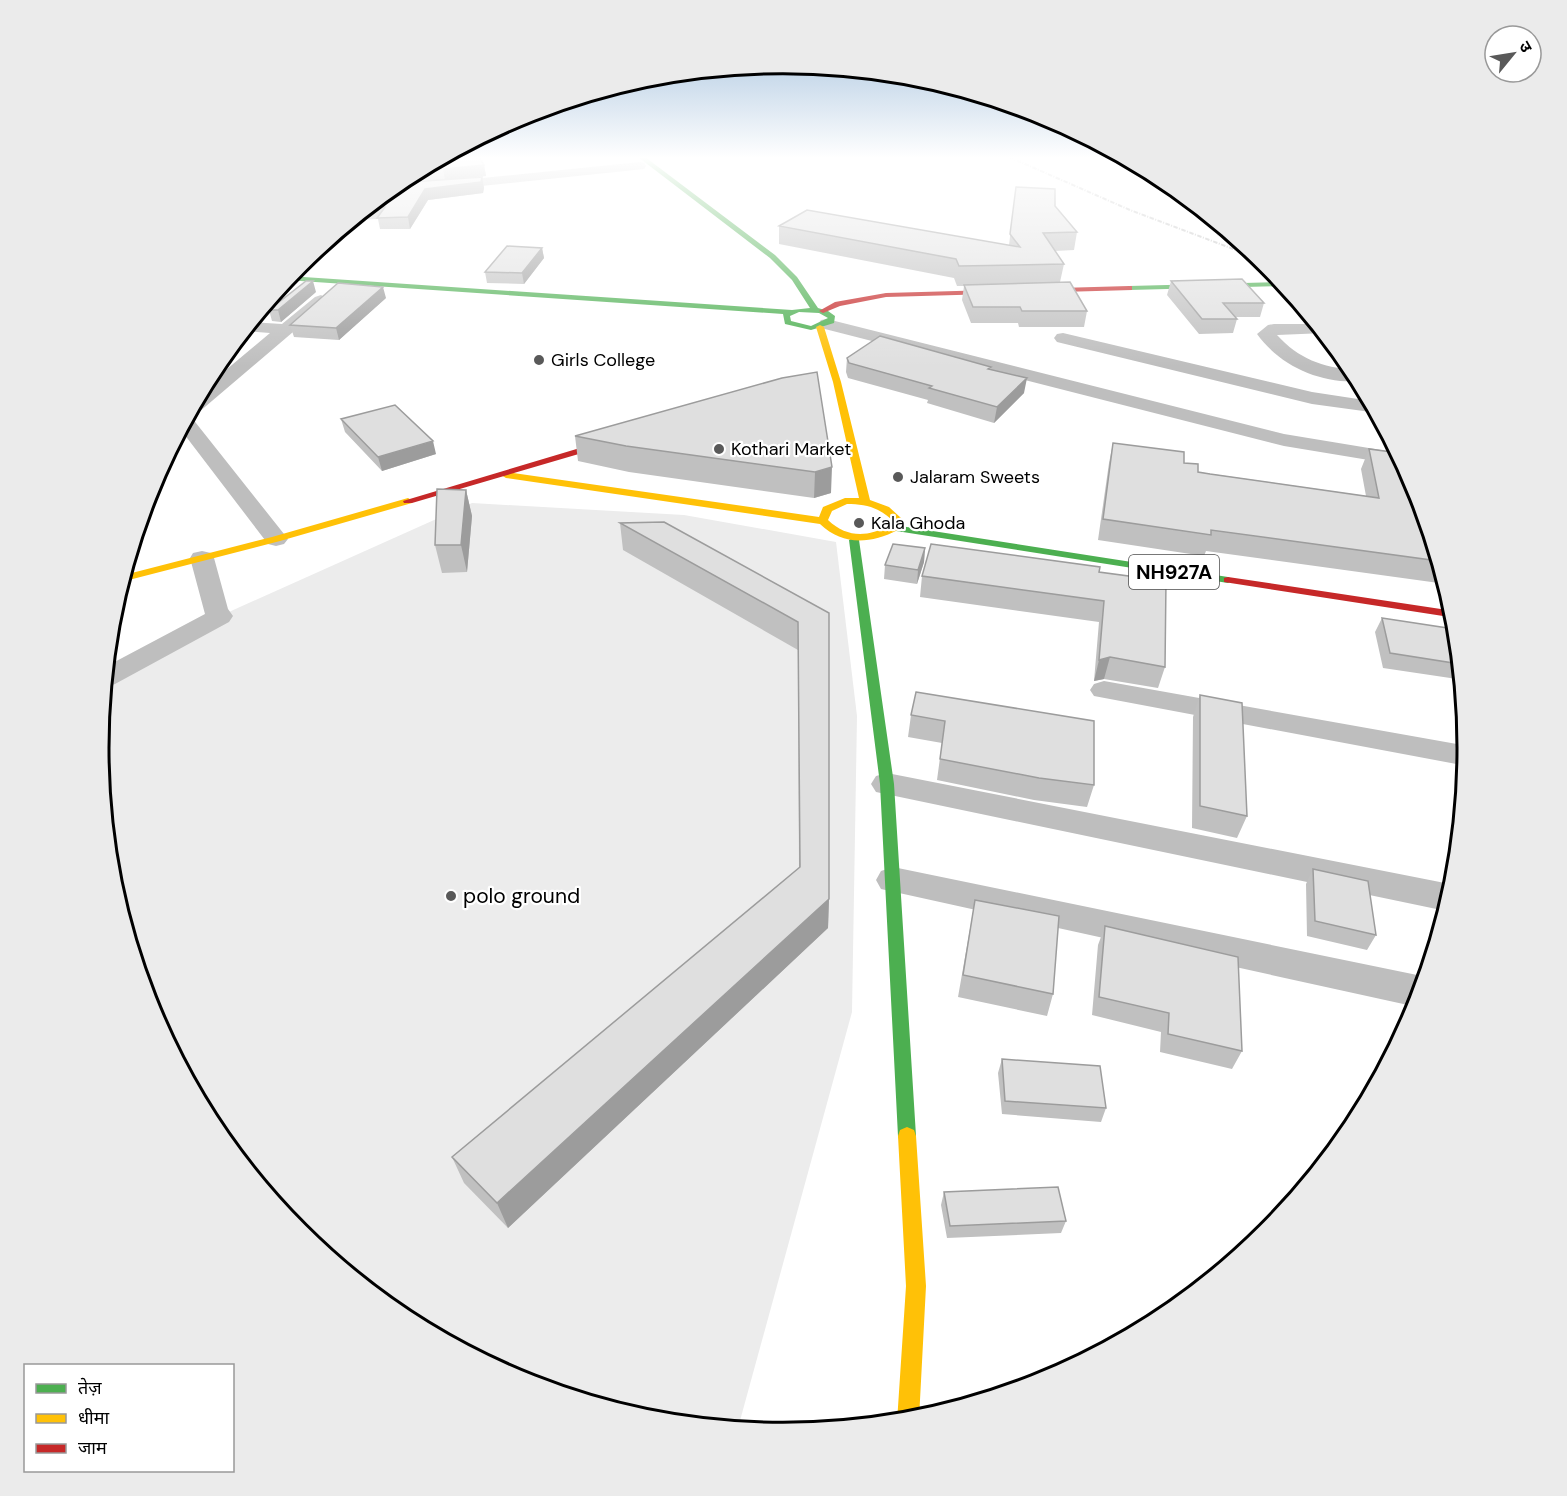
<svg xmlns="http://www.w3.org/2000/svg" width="1567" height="1496" font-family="'DM Sans','Noto Sans Devanagari',sans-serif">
	<rect width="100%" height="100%" fill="#fff"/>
	<path fill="#ececec" d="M 472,503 L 684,515 L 836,542 L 857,716 L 852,1012 L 738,1428 L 650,1420 L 521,1381 L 403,1317 L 299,1232 L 214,1128 L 151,1010 L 112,881 L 99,748 L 105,678 L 220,616 Z"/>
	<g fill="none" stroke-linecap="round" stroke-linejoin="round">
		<path fill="#bebebe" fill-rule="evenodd" d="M 640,162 L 644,163 L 646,166 L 644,169 L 443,190 L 436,186 L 443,182 Z
			M 321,295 L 329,300 L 327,303 L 199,412 L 189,413 L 202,390 L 270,333 L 244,331 L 251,322 L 282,324 L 315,297 Z
			M 827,319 L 1284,434 L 1399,453 L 1405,466 L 1284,446 L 821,328 L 818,324 L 821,320 Z
			M 1274,324 L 1317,324 L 1325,333 L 1277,335 C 1299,359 1322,367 1354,370 L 1360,381 C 1321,384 1280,366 1257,334 L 1268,325 Z
			M 1063,333 L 1312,392 L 1371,401 L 1378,413 L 1312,404 L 1057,342 L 1054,338 L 1057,334 Z
			M 188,417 L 192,418 L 284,534 L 288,539 L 284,544 L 276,546 L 268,544 L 181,430 Z
			M 202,551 L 211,553 L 214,558 L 228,609 L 233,616 L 229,622 L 115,684 L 105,687 L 107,666 L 205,614 L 190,558 L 193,553 Z
			M 1104,681 L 1468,746 L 1467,766 L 1094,696 L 1090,690 L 1094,684 Z
			M 887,773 L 1450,884 L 1454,886 L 1446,911 L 876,792 L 871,784 L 876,776 Z
			M 893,867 L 1422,976 L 1426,978 L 1417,1007 L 881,889 L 876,880 L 881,871 Z"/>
		<path fill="#4caf50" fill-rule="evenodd" d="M 638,157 L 645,157 L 653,163 L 775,255 L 797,277 L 818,308 L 828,311 L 835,316 L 834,323 L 811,330 L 785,324 L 783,314 L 286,280 L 289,276 L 792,310 L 810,308 L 792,280 L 770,258 ZM 799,312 L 819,313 L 828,318 L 811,326 L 791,321 L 790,316 Z
			M 1283,282 L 1286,286 L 1129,290 L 1125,288 L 1129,286 Z
			M 894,525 L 1228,577 L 1234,580 L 1228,583 L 890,530 L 890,526 Z
			M 854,537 L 859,540 L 894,784 L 916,1136 L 914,1142 L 907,1145 L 900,1142 L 898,1136 L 880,784 L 849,540 Z"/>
		<path fill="#ffc107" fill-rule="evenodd" d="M 820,325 L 824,327 L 841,382 L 870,500 L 889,507 L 901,518 L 898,530 C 870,544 843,546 820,524 L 506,478 L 501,475 L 506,472 L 819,517 L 823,507 L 845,498 L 859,498 L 833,382 L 816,327 ZM 847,504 C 864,504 878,507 891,519 L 889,526 C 867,537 847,538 828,520 L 832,511 Z
			M 408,498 L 413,501 L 412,503 L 280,541 L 121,582 L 124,575 L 272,537 Z
			M 907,1127 L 914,1130 L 916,1136 L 926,1286 L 919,1419 L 897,1422 L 906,1286 L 898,1136 L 900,1130 Z"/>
		<path fill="#c62828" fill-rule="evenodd" d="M 1129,286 L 1132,286 L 1132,290 L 886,297 L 840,306 L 823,313 L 819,311 L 835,302 L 886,293 Z
			M 620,436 L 625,439 L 623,441 L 412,503 L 404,503 L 403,501 Z
			M 1228,577 L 1454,611 L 1456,618 L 1224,582 L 1224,578 Z"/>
		<path stroke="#bebebe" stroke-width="2" stroke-dasharray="4.5 1.5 1 1.5" stroke-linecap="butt" d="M 1009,157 L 1130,210 L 1265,261
			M 1217,234 L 1242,242"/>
	</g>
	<path fill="#c0c0c0" d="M 443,157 L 484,165 L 486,176 L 445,180 L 401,180 Z
		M 482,177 L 484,188 L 483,193 L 428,200 L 410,229 L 380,229 L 378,219 L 352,220 L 379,198 Z
		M 1016,187 L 1055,206 L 1077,232 L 1074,250 L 1055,251 L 1064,264 L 1060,282 L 1087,311 L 1084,327 L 1019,327 L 1018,323 L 971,323 L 962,300 L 964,286 L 957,286 L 954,278 L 779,244 L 779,226 L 1009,245 Z
		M 542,248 L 544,258 L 524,284 L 487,283 L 485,272 Z
		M 1171,281 L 1264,303 L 1260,317 L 1235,317 L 1237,319 L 1233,333 L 1199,334 L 1167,295 Z
		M 316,292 L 281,322 L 272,321 L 269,310 Z
		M 386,298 L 339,340 L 294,337 L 290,325 Z
		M 847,358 L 991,367 L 990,370 L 1024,393 L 994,423 L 927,403 L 928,400 L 848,378 L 846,372 Z
		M 782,378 L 831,493 L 814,498 L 629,472 L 578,461 L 575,436 Z
		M 341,419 L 436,454 L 382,471 L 345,432 Z
		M 1113,443 L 1184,463 L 1198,472 L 1366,496 L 1361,469 L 1369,449 L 1416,486 L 1446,584 L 1206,551 L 1204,556 L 1098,540 L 1109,463 Z
		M 466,490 L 472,516 L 467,572 L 442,573 L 435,545 Z
		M 620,523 L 829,613 L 829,899 L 828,928 L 508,1228 L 464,1183 L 452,1157 L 799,868 L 798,650 L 623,550 Z
		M 925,548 L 924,562 L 917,584 L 884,579 L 885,565 Z
		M 1099,572 L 1165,667 L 1158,688 L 1104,679 L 1094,681 L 1099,622 L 920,597 L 922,576 Z
		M 1382,618 L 1458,642 L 1461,672 L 1457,679 L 1383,668 L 1375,632 Z
		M 916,692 L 1094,785 L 1087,807 L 1034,800 L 937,780 L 942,743 L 908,737 L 911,715 Z
		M 1200,695 L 1247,816 L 1237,838 L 1192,828 L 1193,717 Z
		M 1313,869 L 1376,935 L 1367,950 L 1307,936 L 1306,884 Z
		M 975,900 L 1053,994 L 1047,1016 L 958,997 Z
		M 1105,926 L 1242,1051 L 1232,1069 L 1160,1052 L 1161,1032 L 1092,1015 L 1098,945 Z
		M 1002,1059 L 1106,1108 L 1101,1122 L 1002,1114 L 998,1073 Z
		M 944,1192 L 1066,1221 L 1061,1233 L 947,1238 L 941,1205 Z"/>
	<path fill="#9c9c9c" d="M 484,165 L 486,176 L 445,180 L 443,169 Z
		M 482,177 L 484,188 L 483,193 L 428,200 L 410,229 L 408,217 L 425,189 Z
		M 542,248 L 544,258 L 524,284 L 522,273 Z
		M 313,281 L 316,292 L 281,322 L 278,310 Z
		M 383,287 L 386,298 L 339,340 L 336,328 Z
		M 1027,378 L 1024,393 L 994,423 L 997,407 Z
		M 433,441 L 436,454 L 382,471 L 378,457 Z
		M 832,467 L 831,493 L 814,498 L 815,472 Z
		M 466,490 L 472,516 L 467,572 L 461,545 Z
		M 925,548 L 924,562 L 917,584 L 918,570 Z
		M 1110,657 L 1104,679 L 1094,681 L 1099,660 Z
		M 829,899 L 828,928 L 508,1228 L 497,1203 Z"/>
	<path fill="#dfdfdf" stroke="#9c9c9c" stroke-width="1.5" d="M 443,157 L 479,157 L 484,165 L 443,169 L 421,169 Z
		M 482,177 L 481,182 L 425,189 L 408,217 L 377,218 L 385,207 L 368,208 L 379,198 L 382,198 L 388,191 L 397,183 Z
		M 1016,187 L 1055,189 L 1055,206 L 1077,232 L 1043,233 L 1064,264 L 959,266 L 956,259 L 779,226 L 807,210 L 1020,247 L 1010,234 Z
		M 507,246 L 542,248 L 522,273 L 485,272 Z
		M 1242,279 L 1264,303 L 1223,303 L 1237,319 L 1202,319 L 1171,281 Z
		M 306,281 L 313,281 L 278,310 L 269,310 Z
		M 1070,282 L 1087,311 L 1022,311 L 1020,307 L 973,307 L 964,285 Z
		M 338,283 L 383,287 L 336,328 L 290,325 Z
		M 880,336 L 991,367 L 988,369 L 1027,378 L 997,407 L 929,388 L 932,386 L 849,363 L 847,358 Z
		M 817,372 L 832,467 L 815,472 L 626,446 L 575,436 L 782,378 Z
		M 395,405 L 433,441 L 378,457 L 341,419 Z
		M 1113,443 L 1184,452 L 1184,463 L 1198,464 L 1198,472 L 1210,474 L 1379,498 L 1369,449 L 1399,453 L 1416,486 L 1439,561 L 1211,530 L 1211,535 L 1103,519 Z
		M 437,489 L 466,490 L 461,545 L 435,545 Z
		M 664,522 L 829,613 L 829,899 L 497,1203 L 452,1157 L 800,867 L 798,622 L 620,523 Z
		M 893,544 L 925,548 L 918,570 L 885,565 Z
		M 931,544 L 1100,567 L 1099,572 L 1166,581 L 1165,667 L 1110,657 L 1099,660 L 1104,601 L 922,576 Z
		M 1382,618 L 1454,629 L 1458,642 L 1460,664 L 1390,653 Z
		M 916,692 L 1094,721 L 1094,785 L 1039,778 L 940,759 L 945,721 L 911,715 Z
		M 1200,695 L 1242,703 L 1247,816 L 1200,806 Z
		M 1313,869 L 1368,881 L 1376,935 L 1315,921 Z
		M 975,900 L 1059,916 L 1053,994 L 963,975 Z
		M 1105,926 L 1238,957 L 1242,1051 L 1168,1034 L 1169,1013 L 1099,997 Z
		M 1002,1059 L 1100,1066 L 1106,1108 L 1005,1101 Z
		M 1058,1187 L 1066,1221 L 950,1226 L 944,1192 Z"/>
	<linearGradient id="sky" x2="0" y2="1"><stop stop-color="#97b8d8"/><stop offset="0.43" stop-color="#fff"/><stop offset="1" stop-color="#fff" stop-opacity="0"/></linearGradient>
	<rect width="1567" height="367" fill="url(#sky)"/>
	<g fill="#595959" stroke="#fff" stroke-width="2">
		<circle cx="539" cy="360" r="6"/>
		<circle cx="719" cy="449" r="6"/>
		<circle cx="898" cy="477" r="6"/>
		<circle cx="859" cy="523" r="6"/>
		<circle cx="451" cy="896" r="6"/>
	</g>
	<g text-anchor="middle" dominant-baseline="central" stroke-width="4.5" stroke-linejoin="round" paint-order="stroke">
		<g font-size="18" fill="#000" stroke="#fff" text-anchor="start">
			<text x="551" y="360">Girls College</text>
			<text x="731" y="449">Kothari Market</text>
			<text x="910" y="477">Jalaram Sweets</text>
			<text x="871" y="523">Kala Ghoda</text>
		</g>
		<rect fill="#fff" stroke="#4c4c4c" stroke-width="1.5" x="1129" y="555" width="90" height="34" rx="4.5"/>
		<g font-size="20" font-weight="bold" fill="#000">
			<text x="1174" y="572">NH927A</text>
		</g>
		<g font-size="21" fill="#000" stroke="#fff" text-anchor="start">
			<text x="463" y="896">polo ground</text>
		</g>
	</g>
	<path d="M0 0H1567V1496H0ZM109 748a674 674 0 1 1 1348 0a674 674 0 1 1-1348 0Z" fill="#ebebeb" fill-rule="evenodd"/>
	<path fill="none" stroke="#000" stroke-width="3" d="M109 748a674 674 0 1 1 1348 0a674 674 0 1 1-1348 0Z"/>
	<rect x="24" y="1364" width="210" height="108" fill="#ffffff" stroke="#999999" stroke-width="1.5"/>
	<rect x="36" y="1384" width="30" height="9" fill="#4caf50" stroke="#999999" stroke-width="1.5"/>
	<text x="78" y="1394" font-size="18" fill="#000000">तेज़</text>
	<rect x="36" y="1414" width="30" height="9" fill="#ffc107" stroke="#999999" stroke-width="1.5"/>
	<text x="78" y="1424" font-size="18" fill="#000000">धीमा</text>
	<rect x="36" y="1444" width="30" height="9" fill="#c62828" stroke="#999999" stroke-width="1.5"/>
	<text x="78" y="1454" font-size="18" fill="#000000">जाम</text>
	<g transform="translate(1513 54) rotate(60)"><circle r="28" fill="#ffffff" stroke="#999999" stroke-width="1.5"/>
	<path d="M0-4.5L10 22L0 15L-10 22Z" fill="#595959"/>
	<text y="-9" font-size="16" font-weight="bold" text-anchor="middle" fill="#000000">उ</text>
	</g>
</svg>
